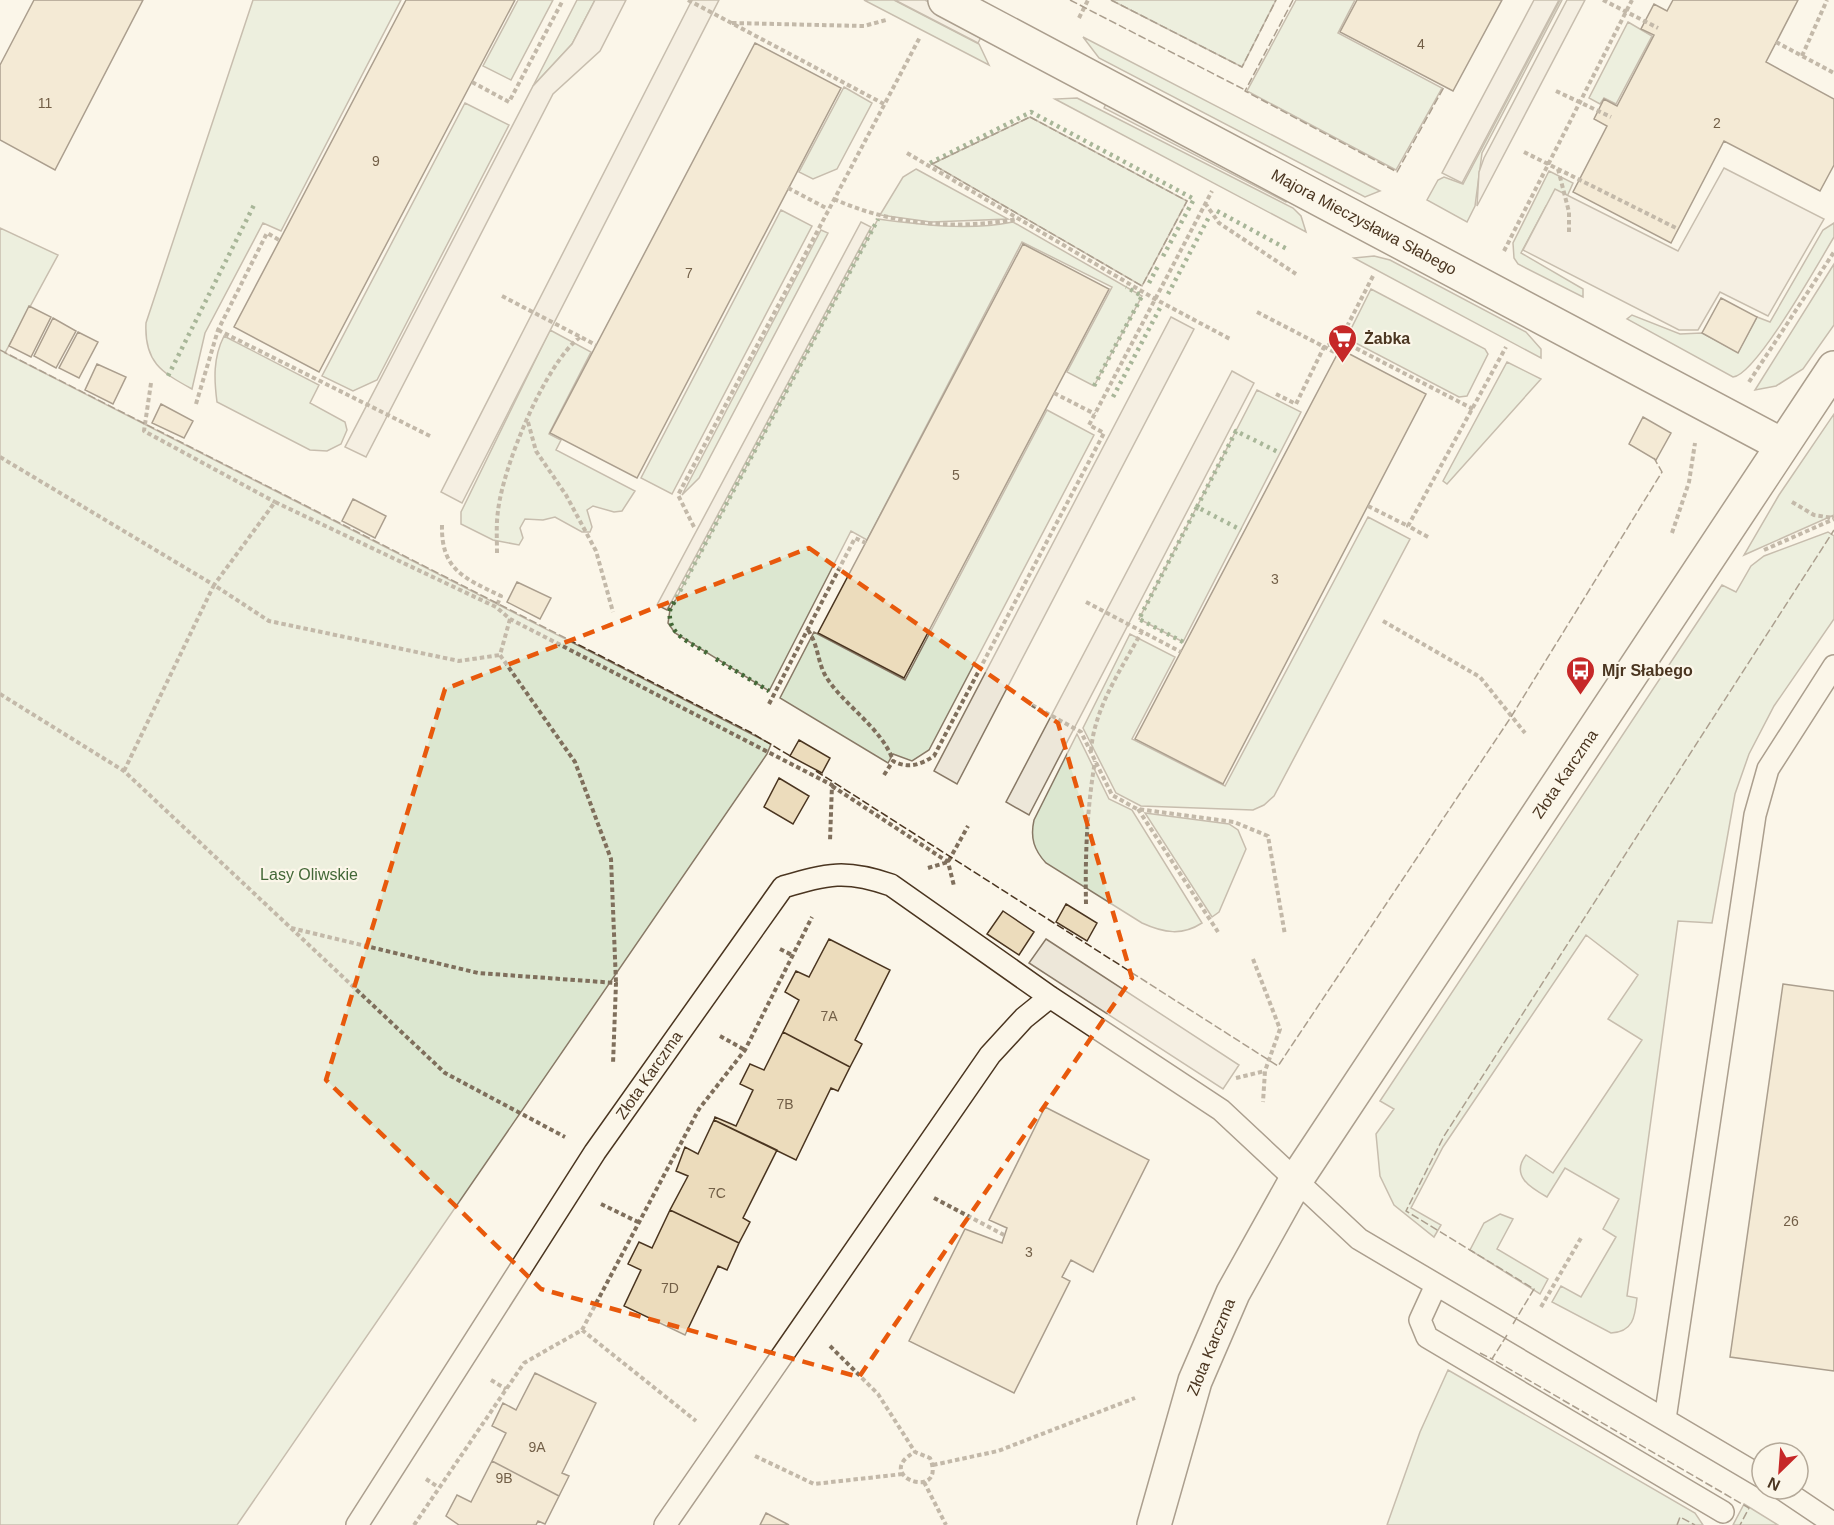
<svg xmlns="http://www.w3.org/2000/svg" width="1834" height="1525" font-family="Arial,sans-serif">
	<rect width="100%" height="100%" fill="#fbf6e9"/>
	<path fill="#dce7d0" stroke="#887966" stroke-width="1.5" d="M 253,0 L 401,0 L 281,231 L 263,223 L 205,333 L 192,389 C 161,372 144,362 146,323 Z
		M 518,0 L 553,0 L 511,80 L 483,66 Z
		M 577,0 L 595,0 L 572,44 L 533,86 Z
		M 864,0 L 894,0 L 979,44 L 989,65 Z
		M 1111,0 L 1276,0 L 1242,67 Z
		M 1296,0 L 1355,0 L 1338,33 L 1442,88 L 1396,170 L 1247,91 Z
		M 1560,0 L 1562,0 L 1482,153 L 1475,206 L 1467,222 L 1427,200 L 1438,180 L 1444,177 L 1463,184 Z
		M 1628,22 L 1652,36 L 1616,104 L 1604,98 L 1600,104 L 1589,98 Z
		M 1083,37 L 1380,191 L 1365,197 L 1099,58 Z
		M 844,87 L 872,103 L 837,169 L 813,179 L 799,172 Z
		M 1077,98 L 1293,208 L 1301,216 L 1306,232 L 1055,99 Z
		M 465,103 L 509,125 L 377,380 L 353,391 L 322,376 Z
		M 1030,117 L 1187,201 L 1142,286 L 932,164 Z
		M 916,169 L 1008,219 L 931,222 L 880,215 L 903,177 Z
		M 1549,171 L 1573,183 L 1566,199 L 1546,206 L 1521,253 L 1583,289 L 1583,297 L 1518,264 L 1514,258 L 1513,243 Z
		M 781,210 L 812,226 L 672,494 L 641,478 Z
		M 878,219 C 923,225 968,231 1013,222 L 1142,296 L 1094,386 L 1067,372 L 1112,287 L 1022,242 L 867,540 L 851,531 L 769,691 L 675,633 L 668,623 L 670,610 Z
		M 1834,223 L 1834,237 C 1819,262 1756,375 1733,377 L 1627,319 L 1632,315 L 1680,334 L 1702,333 L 1738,352 L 1757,317 L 1770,322 L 1823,230 Z
		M 0,228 L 58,255 L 5,353 L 771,744 L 767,754 L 237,1525 L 0,1525 Z
		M 821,230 L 828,233 L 699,478 L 682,495 Z
		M 1374,256 L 1390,260 L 1526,332 L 1541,349 L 1541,358 L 1354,258 Z
		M 1834,264 L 1834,325 L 1803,369 L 1776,386 L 1755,390 Z
		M 1371,289 L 1485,349 L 1488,354 L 1467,396 L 1459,397 L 1350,340 L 1349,333 Z
		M 550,330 L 591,352 L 549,434 L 561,440 L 556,450 L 635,491 L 622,511 L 614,512 L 593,506 L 587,510 L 592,527 L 590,532 L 582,532 L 555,517 L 543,520 L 525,519 L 520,528 L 523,538 L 519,545 L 493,540 L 461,524 L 461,512 Z
		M 224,336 L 319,385 L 310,403 L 345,422 L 347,430 L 341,444 L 327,451 L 310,450 L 217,402 C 214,379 213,358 224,336 Z
		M 1507,362 L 1541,379 L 1447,484 L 1443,481 Z
		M 1257,390 L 1301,412 L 1183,642 L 1139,619 Z
		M 1047,410 L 1094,435 L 929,750 L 912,761 L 893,754 L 888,763 L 780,698 L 814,632 L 905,680 Z
		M 1834,414 L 1834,515 L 1744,555 L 1779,495 Z
		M 1368,517 L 1410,539 L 1274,796 L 1264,805 L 1253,810 L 1141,806 L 1116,793 L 1083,728 L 1130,634 L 1175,657 L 1132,739 L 1225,786 Z
		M 1828,532 L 1834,536 L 1834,619 L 1774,706 L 1749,754 L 1735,794 L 1712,923 L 1678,921 L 1627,1296 L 1637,1298 C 1635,1317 1633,1332 1611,1333 L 1552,1302 L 1561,1286 L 1581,1297 L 1616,1237 L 1603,1229 L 1619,1199 L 1565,1168 L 1547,1197 C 1531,1188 1510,1176 1526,1155 L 1553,1173 L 1642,1040 L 1608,1019 L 1638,975 L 1586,935 L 1443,1147 L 1411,1208 L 1441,1225 L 1434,1237 L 1394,1205 L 1380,1176 L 1376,1134 L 1394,1109 L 1380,1101 L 1722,585 L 1736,592 L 1751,566 L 1764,556 Z
		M 1077,734 L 1109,799 L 1132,810 L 1202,923 C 1182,936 1164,933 1142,923 L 1046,863 C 1034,850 1030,838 1034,820 Z
		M 1145,813 L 1229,824 L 1238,830 L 1246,849 L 1219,912 L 1212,917 Z
		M 1500,1214 L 1513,1219 L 1497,1249 L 1548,1279 L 1540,1294 L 1470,1250 L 1484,1223 Z
		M 1448,1370 L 1695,1513 L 1703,1525 L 1387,1525 L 1420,1432 Z
		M 1744,1504 L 1778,1525 L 1733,1525 Z"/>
	<path fill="#ede7d9" stroke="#887966" stroke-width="1.5" d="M 595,0 L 626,0 L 600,51 L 553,94 L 366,457 L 345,447 L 533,86 L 572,44 Z
		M 692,0 L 719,0 L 462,503 L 441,492 Z
		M 895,0 L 925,0 L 984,31 L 978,43 Z
		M 1534,0 L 1559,0 L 1462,183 L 1442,173 Z
		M 1567,0 L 1585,0 L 1477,206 L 1479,172 L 1484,158 Z
		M 1109,97 L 1291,191 L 1286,202 L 1104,108 Z
		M 1724,168 L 1824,219 L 1768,316 L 1720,292 L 1698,330 L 1679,330 L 1523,250 L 1555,189 L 1678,251 Z
		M 861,222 L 871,227 L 667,610 L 657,605 Z
		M 1171,317 L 1194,329 L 957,784 L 934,771 Z
		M 1232,371 L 1254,383 L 1029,815 L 1006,802 Z
		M 1046,939 L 1239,1065 L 1223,1089 L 1029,963 Z"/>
	<path fill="#ecdcbc" stroke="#4a3520" stroke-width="1.5" d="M 34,0 L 143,0 L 55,170 L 0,140 L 0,65 Z
		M 406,0 L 515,0 L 319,372 L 234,327 Z
		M 1357,0 L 1502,0 L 1453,91 L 1340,32 Z
		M 1673,0 L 1798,0 L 1766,62 L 1834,99 L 1834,165 L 1820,191 L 1724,141 L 1671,243 L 1573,192 L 1607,126 L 1594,119 L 1604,99 L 1617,106 L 1654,35 L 1641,29 L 1654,4 L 1667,11 Z
		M 755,43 L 841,88 L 637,478 L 550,433 Z
		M 1023,244 L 1109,289 L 904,678 L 818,633 Z
		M 1721,298 L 1757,317 L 1738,353 L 1702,333 Z
		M 29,306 L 51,317 L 31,357 L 9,346 Z
		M 53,318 L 76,331 L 56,368 L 34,356 Z
		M 78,332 L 98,342 L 79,378 L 59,368 Z
		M 1340,349 L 1426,394 L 1223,784 L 1135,739 Z
		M 97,364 L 126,377 L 113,404 L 85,390 Z
		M 161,404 L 193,421 L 184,438 L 152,423 Z
		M 1643,417 L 1671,433 L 1656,460 L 1629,444 Z
		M 353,499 L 386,516 L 375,538 L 342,521 Z
		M 517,582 L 551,598 L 540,619 L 507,602 Z
		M 799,740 L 830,758 L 822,773 L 790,756 Z
		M 779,778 L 809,796 L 793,824 L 764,807 Z
		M 1066,904 L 1097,923 L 1087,941 L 1056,922 Z
		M 1003,911 L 1034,932 L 1019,955 L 987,934 Z
		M 829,939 L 890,970 L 855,1040 L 862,1044 L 850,1067 L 783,1032 L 799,1000 L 785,992 L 796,971 L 809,977 Z
		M 1783,984 L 1834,991 L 1834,1371 L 1730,1357 Z
		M 783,1032 L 850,1067 L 838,1091 L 831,1088 L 796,1160 L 714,1120 L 715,1117 L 736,1126 L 753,1090 L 740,1084 L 750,1064 L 764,1070 Z
		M 1045,1107 L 1149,1160 L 1093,1272 L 1071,1260 L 1062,1277 L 1070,1281 L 1014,1393 L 909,1341 L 965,1229 L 1002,1243 L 1007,1228 L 989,1220 Z
		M 714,1120 L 777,1150 L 743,1218 L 750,1222 L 739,1243 L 670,1210 L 688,1176 L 676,1171 L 685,1147 L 698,1154 Z
		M 670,1210 L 739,1243 L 727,1270 L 718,1266 L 685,1335 L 624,1306 L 641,1270 L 628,1264 L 639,1242 L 652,1248 Z
		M 535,1373 L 596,1403 L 562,1473 L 569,1476 L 559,1496 L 492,1461 L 506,1433 L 492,1426 L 503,1403 L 516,1410 Z
		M 492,1461 L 559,1496 L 545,1524 L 538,1521 L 536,1525 L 459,1525 L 446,1516 L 457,1495 L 471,1502 Z
		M 766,1513 L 789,1525 L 760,1525 Z"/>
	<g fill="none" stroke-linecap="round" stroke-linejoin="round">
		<defs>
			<path id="service" d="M 1436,1285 L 1420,1320 L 1427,1337 L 1723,1512
				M 1665,1419 L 1755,815 L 1768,769 L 1834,666
				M 1782,1489 L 1834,1524
				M 357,1525 L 595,1152 L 783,887 C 828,874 845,869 891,885 L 1050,997 L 1221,1110 L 1359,1239 L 1762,1477
				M 665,1525 L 990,1055 L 1024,1018 L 1050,997"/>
			<path id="minor" d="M 945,0 L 1782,445
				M 1154,1525 L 1195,1381 L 1233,1293 L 1296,1180 L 1834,368"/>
		</defs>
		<use href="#service" stroke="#4a3520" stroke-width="24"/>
		<use href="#minor" stroke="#4a3520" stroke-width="36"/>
		<path stroke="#7f6f5c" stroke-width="4" stroke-dasharray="4.5 3" stroke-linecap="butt" d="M 688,0 L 884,104
			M 1603,0 L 1658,28
			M 1079,18 L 1088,0
			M 732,23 L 864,26 L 886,20
			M 1776,42 L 1834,73
			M 1802,56 L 1827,0
			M 472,82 L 509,102 L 563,0
			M 1556,91 L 1611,117
			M 1524,152 L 1678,229
			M 907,153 L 1155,299 L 1230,339
			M 1558,169 L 1569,212 L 1569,232
			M 788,188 L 828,209
			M 834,199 C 891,225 956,230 1018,219
			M 1205,203 L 1219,223 L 1296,274
			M 1504,251 L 1632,0
			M 1373,276 L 1340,340 L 1473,409
			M 502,296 L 596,345
			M 1257,312 L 1338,354
			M 218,330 L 430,436
			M 1749,382 L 1834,252
			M 151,383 L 144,431 L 275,502
			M 1054,393 L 1095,414
			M 1276,394 L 1296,404 L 1324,347 L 1340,340
			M 196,404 L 218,330 L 267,233 L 279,240
			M 528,422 L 536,451 L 566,495 L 596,551 L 613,612
			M 0,457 L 214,585 L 275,502 L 496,607 L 510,619 L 832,785 L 830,841
			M 1792,502 L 1814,515 L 1833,518 L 1834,516
			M 1368,506 L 1408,526
			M 442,525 C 441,570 464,578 501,596 L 496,607
			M 694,527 L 678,495 L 920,37
			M 1672,533 L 1689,482 L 1695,443
			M 1428,537 L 1408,526 L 1506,347
			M 1764,550 L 1834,519
			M 497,553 C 497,539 496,525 498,511 C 503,466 545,364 580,337
			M 1086,602 L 1181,652
			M 510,619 L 500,655 L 575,762 L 611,859 L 616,983
			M 1383,621 L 1480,677 L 1525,733
			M 808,630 C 818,645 817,658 824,673 C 839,702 883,728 893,761
			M 0,694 L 124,771 L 445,1073 L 565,1137
			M 769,704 L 855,538 L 866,543
			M 1032,705 L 1081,732 L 1112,795 L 1137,809 L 1234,822 L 1268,836 L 1285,935
			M 1091,751 C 1094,708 1122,668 1142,631
			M 124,771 L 214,585 L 269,621 L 459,661 L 500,655
			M 884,775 L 893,761 C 908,769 920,765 934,756 L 1104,433 L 1089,425 L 1212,191
			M 832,786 L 948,862 L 954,886
			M 1138,809 L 1218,932
			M 928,868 L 948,862 L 968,826
			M 1086,904 C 1085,855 1087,809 1095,761
			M 291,928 L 478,973 L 616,983 L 613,1064
			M 780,949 L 792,955
			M 1253,959 L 1280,1029 L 1265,1071 L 1263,1102
			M 720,1036 L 745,1050
			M 1236,1078 L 1265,1071
			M 934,1198 L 1004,1235
			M 601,1204 L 638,1222
			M 1541,1307 L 1581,1238
			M 582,1330 L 696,1421
			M 830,1346 L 878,1394 L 915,1452 L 930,1458 C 948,1503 870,1476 915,1452
			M 491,1380 L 506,1389
			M 755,1456 L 814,1484 L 903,1474
			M 933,1465 L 998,1451 L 1135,1398
			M 426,1479 L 438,1487
			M 924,1482 L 946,1525
			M 414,1525 L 524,1363 L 582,1330 L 699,1109 L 745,1050 L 812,917"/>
		<use href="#service" stroke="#fbf6e9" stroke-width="21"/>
		<use href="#minor" stroke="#fbf6e9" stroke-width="33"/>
		<path stroke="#436837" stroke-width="4.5" stroke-dasharray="3 4.5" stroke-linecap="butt" d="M 930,163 L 1031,112 L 1194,199 L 1161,260
			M 1217,211 L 1287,249
			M 1149,283 L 1158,266
			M 1168,294 L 1209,217
			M 168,376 L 254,205
			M 1094,386 L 1142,296 L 1126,287
			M 1113,397 L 1160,308
			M 1197,507 L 1236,431 L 1280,453
			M 1183,642 L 1139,619 L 1197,507 L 1241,530
			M 707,653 C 688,641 667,635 670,610 L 878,219
			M 716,659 L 769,691"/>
		<path stroke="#4a3520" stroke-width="1.5" stroke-dasharray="8 3" stroke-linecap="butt" d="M 1070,0 L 1245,90
			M 1111,0 L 1242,67 L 1276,0
			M 1293,0 L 1245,91 L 1397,172 L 1444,87
			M 1030,117 L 1187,201 L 1142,286 L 932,164 Z
			M 0,350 L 750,732 L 792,757
			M 816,771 L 1278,1066 L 1511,717 L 1662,472 L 1654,458
			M 1513,1324 L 1534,1289 L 1406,1211 L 1444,1136 L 1834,530
			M 1507,1335 L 1492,1359 L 1749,1508 L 1740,1525
			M 1480,1353 L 1492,1359
			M 1677,1525 L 1680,1517 L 1695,1525"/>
	</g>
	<path d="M0 0H1834V1525H0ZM 809,548 L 1058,723 L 1132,978 L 859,1377 L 541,1289 L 326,1080 L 445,689 Z" fill="#fbf6e9" fill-opacity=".55" fill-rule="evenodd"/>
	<path fill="none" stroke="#e8590c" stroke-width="4.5" stroke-dasharray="12 8" stroke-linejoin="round" d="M 809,548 L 1058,723 L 1132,978 L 859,1377 L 541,1289 L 326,1080 L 445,689 Z"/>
	<defs>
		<symbol id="supermarket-pin" viewBox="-11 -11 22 30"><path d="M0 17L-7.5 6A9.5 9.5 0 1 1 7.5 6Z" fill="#c62828" stroke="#fbf6e9"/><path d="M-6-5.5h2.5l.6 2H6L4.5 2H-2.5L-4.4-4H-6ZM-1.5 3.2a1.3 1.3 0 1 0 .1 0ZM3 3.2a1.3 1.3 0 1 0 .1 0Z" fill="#fff"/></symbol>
		<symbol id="bus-pin" viewBox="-11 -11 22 30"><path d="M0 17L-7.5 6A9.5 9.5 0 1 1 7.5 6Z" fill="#c62828" stroke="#fbf6e9"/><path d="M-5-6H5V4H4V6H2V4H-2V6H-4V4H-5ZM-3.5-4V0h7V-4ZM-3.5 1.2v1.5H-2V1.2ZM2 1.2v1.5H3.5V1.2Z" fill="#fff"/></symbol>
	</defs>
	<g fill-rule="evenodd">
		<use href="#supermarket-pin" x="1326" y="322" width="33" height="45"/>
		<use href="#bus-pin" x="1564" y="654" width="33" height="45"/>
	</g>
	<g text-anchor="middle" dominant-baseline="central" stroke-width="4.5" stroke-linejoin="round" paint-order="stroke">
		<g font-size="14" fill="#725f47">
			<text x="1421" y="44">4</text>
			<text x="45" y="103">11</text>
			<text x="1717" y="123">2</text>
			<text x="376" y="161">9</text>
			<text x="689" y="273">7</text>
			<text x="956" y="475">5</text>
			<text x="1275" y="579">3</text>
			<text x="829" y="1016">7A</text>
			<text x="785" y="1104">7B</text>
			<text x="717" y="1193">7C</text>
			<text x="1791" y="1221">26</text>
			<text x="1029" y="1252">3</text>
			<text x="670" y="1288">7D</text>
			<text x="537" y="1447">9A</text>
			<text x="504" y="1478">9B</text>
		</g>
		<g font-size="16" fill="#4a3520" stroke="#fbf6e9">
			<text transform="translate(1364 222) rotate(28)">Majora Mieczysława Słabego</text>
			<text transform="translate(1565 774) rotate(-56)">Złota Karczma</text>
			<text transform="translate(649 1075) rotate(-55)">Złota Karczma</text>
			<text transform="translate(1211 1347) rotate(-68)">Złota Karczma</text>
		</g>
		<g font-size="16" font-weight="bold" fill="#4a3520" stroke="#fbf6e9" text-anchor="start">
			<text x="1364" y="338">Żabka</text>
			<text x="1602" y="670">Mjr Słabego</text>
		</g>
		<g font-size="16" fill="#436837" stroke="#fbf6e9">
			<text x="309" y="874">Lasy Oliwskie</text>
		</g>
	</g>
	<g transform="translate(1780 1471) rotate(205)"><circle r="28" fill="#fbf6e9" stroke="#b4a999" stroke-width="1.5"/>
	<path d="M0-4.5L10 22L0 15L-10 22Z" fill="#c62828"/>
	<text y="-9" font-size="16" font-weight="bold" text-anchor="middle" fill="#4a3520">N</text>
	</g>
</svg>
